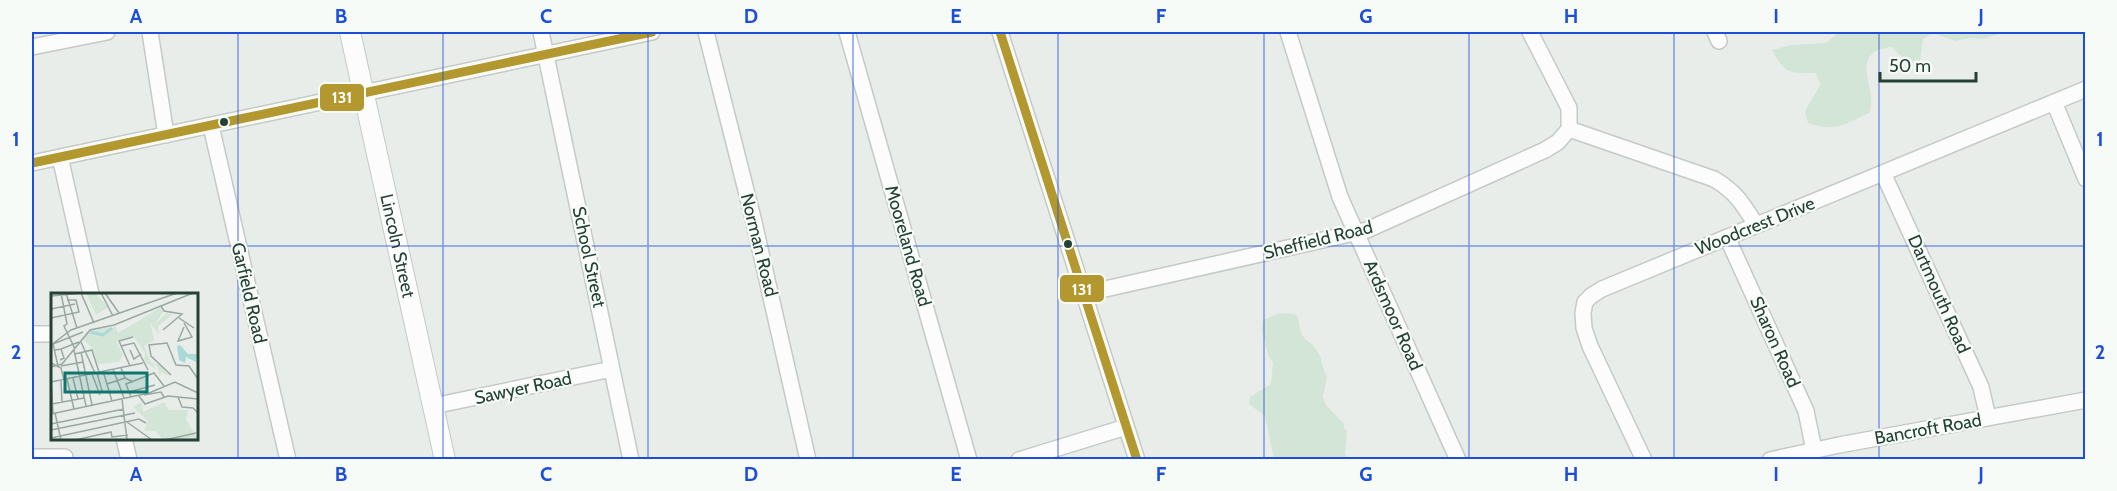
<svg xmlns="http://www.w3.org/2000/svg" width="2117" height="491" font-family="Cabin,sans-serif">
	<rect width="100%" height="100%" fill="#e8edea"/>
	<path fill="#d2e5d6" d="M 1839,32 L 2006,32 L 1983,39 L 1970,38 L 1955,41 L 1933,33 L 1923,39 L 1920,61 C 1907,65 1901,55 1891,47 C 1845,53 1880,90 1869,113 C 1844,124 1836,133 1808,123 L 1805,111 L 1821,84 L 1815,73 C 1789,73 1786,75 1772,50 L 1791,45 L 1826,43 Z
		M 1280,313 L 1294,314 L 1298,317 C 1301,346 1309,335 1319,354 C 1323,362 1322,368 1327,377 L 1323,397 L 1326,405 L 1344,424 L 1344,428 L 1347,431 L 1345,453 L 1348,459 L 1274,459 L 1265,416 L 1249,404 L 1250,397 L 1271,384 L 1273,363 L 1268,355 L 1262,330 L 1263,320 Z"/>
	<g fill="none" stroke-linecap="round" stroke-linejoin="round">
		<defs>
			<path id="street" d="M 150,32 L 166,135
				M 541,32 L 631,460
				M 706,32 L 753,218 L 808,460
				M 847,32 L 969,460
				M 1000,32 L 1137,460
				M 1288,32 L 1340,197 L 1458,460
				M 1530,32 L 1569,108 L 1569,129 L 1714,179 C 1736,192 1743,204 1756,225
				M 1715,32 L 1719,41
				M 32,47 L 107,32
				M 2054,102 L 2086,179
				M 211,126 L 288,460
				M 60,157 L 91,294
				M 32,163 L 652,32
				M 1883,173 L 1981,387 L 1988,418
				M 1727,237 L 1806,411 L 1814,450
				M 1083,294 L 1367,230 L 1545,150 L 1558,142 L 1569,129
				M 32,334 L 52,334
				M 433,406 L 612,369
				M 124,438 L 129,460
				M 32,457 L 65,457
				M 1019,460 L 1126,427
				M 1644,460 L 1590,346 L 1584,328 L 1583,313 L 1585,302 L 1591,296 L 1602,289 L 2086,89
				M 1770,460 L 1839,445 L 2086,400"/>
			<g id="secondary">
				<path id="s1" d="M 350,32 L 445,460"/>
			</g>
		</defs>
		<use href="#street" stroke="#c5cac7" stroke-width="18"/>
		<use href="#secondary" stroke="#c4cac7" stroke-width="22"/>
		<use href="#street" stroke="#fcfcfc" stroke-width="15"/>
		<use href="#secondary" stroke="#fcfcfc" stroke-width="20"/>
		<defs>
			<path id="bus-1" d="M 1000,32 L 1137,460
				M 32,163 L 652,32"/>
		</defs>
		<use href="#bus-1" stroke="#f7fbf8" stroke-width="14"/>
		<use href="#bus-1" stroke="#b39830" stroke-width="9"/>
	</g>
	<path fill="none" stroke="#1d4ed8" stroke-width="1.5" stroke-opacity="0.55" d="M 238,32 L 238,460M 443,32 L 443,460M 648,32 L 648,460M 853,32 L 853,460M 1058,32 L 1058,460M 1264,32 L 1264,460M 1469,32 L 1469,460M 1674,32 L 1674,460M 1879,32 L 1879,460M 32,246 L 2086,246"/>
	<g fill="#254136" stroke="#f7fbf8" stroke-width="2">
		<circle cx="224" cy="122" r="5"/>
		<circle cx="1068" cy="244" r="5"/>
	</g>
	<g text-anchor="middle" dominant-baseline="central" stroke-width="4.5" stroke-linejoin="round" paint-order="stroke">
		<g font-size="18" fill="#254136" stroke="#f7fbf8">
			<text transform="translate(1755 226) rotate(-22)">Woodcrest Drive</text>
			<text transform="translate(1318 240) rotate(-14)">Sheffield Road</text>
			<text transform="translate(759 245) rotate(76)">Norman Road</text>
			<text stroke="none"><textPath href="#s1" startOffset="219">Lincoln Street</textPath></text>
			<text transform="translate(908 246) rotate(74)">Mooreland Road</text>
			<text transform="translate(589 257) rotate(78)">School Street</text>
			<text transform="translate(249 293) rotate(77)">Garfield Road</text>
			<text transform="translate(1939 294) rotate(66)">Dartmouth Road</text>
			<text transform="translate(1393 315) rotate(66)">Ardsmoor Road</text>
			<text transform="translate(1775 342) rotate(66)">Sharon Road</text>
			<text transform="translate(523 388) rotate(-12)">Sawyer Road</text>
			<text transform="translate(1928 429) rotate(-10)">Bancroft Road</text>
		</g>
	</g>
	<g transform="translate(51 293)">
		<rect width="147" height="147" fill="#e8edea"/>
		<path d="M 35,0 L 44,0 L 57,14 L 45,22 ZM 109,15 L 112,19 L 104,31 L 116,20 L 122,21 L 107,33 L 108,42 L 99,29 L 103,47 L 93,53 L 100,69 L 110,73 L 118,83 L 110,79 L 109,84 L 107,74 L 102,71 L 105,76 L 93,69 L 94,60 L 83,44 L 65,48 L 72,62 L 68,69 L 47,71 L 42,56 L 33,47 L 36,39 L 57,34 L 59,38 L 64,32 L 67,40 ZM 91,109 L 92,119 L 113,109 L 118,117 L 137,117 L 135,126 L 147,147 L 112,147 L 105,138 L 93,138 L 97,128 L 82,114 Z" fill="#d2e5d6"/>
		<path d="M 129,52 L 137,61 L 146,61 L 145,69 L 135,64 L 134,70 L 128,67 L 126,53 Z" fill="#abd8d8"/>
		<path fill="none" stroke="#abd8d8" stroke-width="3" d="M 39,39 L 52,42 L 61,35"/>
		<path fill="none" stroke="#9aa8a2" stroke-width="1.5" d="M 10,0 L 16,31 L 13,33 L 24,56M 15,0 L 26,35M 30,0 L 43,30M 50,0 L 62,23M 54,0 L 68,20M 0,3 L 30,0M 110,13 L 113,18 L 131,21 L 112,37M 0,16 L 24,11M 0,25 L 28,19 L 25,7 L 16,7M 128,25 L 143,35M 133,34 L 127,48 L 141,44 L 133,30M 30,49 L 44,80M 2,51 L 32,39M 2,51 L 7,73M 0,52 L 20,37 L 126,0M 70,53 L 83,50 L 97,77M 10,56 L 28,49M 4,57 L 10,56 L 13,65 L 9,67M 23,57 L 35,113M 79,57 L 83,66 L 90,61M 30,59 L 41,112M 24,61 L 41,57 L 48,79M 0,70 L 10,75 L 13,87M 10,73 L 32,69M 79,73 L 68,48 L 82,44M 0,74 L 11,71 L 39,37 L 63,32 L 142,0M 70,75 L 74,85 L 82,89M 62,76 L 73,105M 52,78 L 61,108M 46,80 L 51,98M 41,81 L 49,102M 120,82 L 100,63 L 98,52 L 116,50 L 125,72 L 138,73 L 147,86M 22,85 L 27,106M 0,86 L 2,120M 16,86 L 23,116M 10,87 L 11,110M 0,89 L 92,70M 56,91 L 74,85M 78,99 L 104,92M 93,102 L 110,99 L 113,104M 88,103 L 94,111 L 117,103 L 147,106M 80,104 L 75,91 L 103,80 L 113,93M 127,104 L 131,114 L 142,115 L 147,120M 71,106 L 76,147M 1,111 L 33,105M 4,120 L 10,147M 0,121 L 98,100 L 124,89 L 147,100M 76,129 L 101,147M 0,131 L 73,116M 0,137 L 84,120M 0,145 L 88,126 L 95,130M 24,147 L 60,139 L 61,144 L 77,142M 114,147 L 145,140"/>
		<path fill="#0f766e" fill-opacity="0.15" stroke="#0f766e" stroke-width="3" d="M 14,80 L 96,80 L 96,99 L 14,99 Z"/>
		<rect width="147" height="147" fill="none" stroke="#254136" stroke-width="3"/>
	</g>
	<g stroke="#f7fbf8" stroke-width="2">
		<rect x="319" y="83" width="46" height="29" rx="6" fill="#b39830"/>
		<rect x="1059" y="274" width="46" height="29" rx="6" fill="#b39830"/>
	</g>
	<g font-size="16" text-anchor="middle" font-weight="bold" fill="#fff">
		<text x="342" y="103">131</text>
		<text x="1082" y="295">131</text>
	</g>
	<rect width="2117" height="491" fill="none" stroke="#f7fbf8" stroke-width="66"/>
	<path d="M1880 72v9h96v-9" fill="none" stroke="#254136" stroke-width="3"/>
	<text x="1889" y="72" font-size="18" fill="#254136" stroke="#f7fbf8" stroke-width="4.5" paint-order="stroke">50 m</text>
	<rect x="33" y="33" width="2051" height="425" fill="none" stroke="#1d4ed8" stroke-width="2"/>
	<g font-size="20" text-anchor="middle" font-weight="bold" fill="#1d4ed8">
		<text x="136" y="23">A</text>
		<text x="341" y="23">B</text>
		<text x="546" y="23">C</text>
		<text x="751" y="23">D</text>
		<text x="956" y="23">E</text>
		<text x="1161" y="23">F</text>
		<text x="1366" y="23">G</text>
		<text x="1571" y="23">H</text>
		<text x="1776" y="23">I</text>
		<text x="1981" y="23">J</text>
		<text x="16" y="146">1</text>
		<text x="2100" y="146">1</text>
		<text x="16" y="359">2</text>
		<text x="2100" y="359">2</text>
		<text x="136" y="481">A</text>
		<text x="341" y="481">B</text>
		<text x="546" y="481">C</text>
		<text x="751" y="481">D</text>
		<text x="956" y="481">E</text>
		<text x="1161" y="481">F</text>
		<text x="1366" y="481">G</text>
		<text x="1571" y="481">H</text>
		<text x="1776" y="481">I</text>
		<text x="1981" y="481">J</text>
	</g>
</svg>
